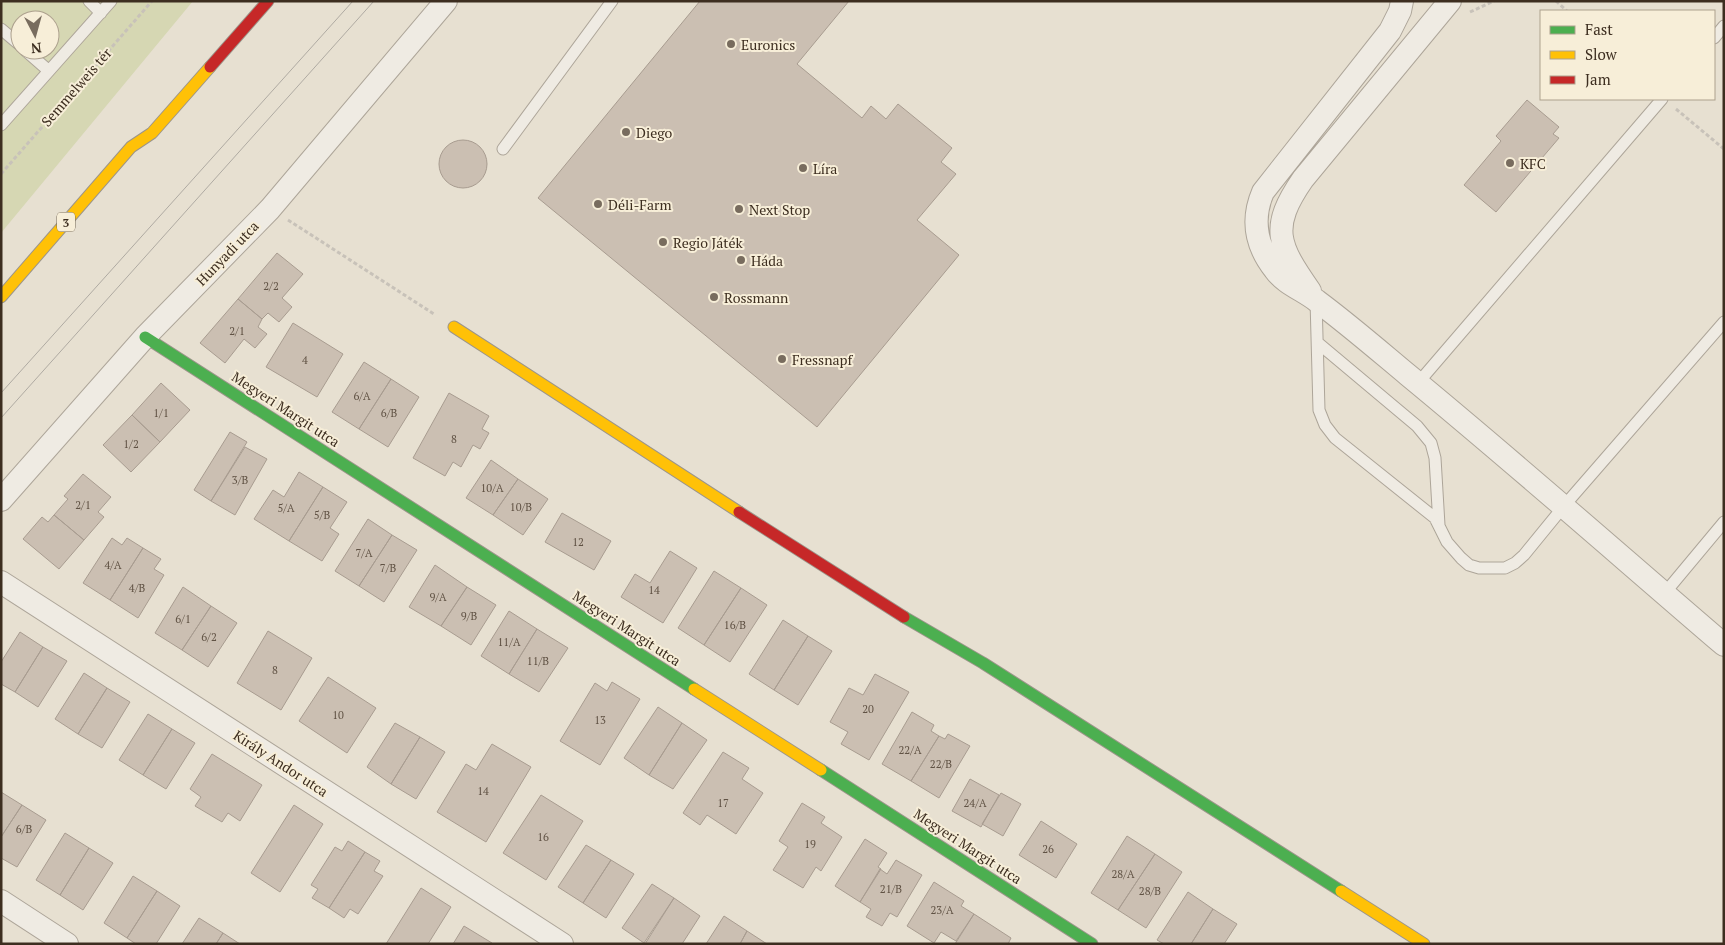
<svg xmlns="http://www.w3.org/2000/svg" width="1725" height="945" font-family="'PT Serif',serif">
	<rect width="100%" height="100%" fill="#e7e0d1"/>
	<path fill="#d6d7b3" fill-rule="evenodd" d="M 1,1 L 193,1 L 1,233 ZM 20,20 L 50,20 L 50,50 L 20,50 Z"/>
	<path fill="#cbbfb2" stroke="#a89c90" d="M 700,1 L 849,1 L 797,64 L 862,118 L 871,106 L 886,119 L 898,104 L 952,148 L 941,162 L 956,174 L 917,220 L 959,255 L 817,427 L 538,198 Z
		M 1527,100 L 1559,127 L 1553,134 L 1559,138 L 1496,212 L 1464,185 L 1501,141 L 1496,136 Z
		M439 164a24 24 0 1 1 48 0a24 24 0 1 1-48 0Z
		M 277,253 L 303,274 L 282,298 L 292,307 L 279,322 L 268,313 L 262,319 L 238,299 Z
		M 238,299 L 262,319 L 258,327 L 267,334 L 255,348 L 244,339 L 225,363 L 200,343 Z
		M 293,323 L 343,354 L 317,397 L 266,367 Z
		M 364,362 L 391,379 L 359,429 L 332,412 Z
		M 391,379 L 419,397 L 388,447 L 359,429 Z
		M 161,383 L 190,410 L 160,442 L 132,415 Z
		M 449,393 L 489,416 L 482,429 L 489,433 L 480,449 L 473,445 L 461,467 L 453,462 L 445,476 L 413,458 Z
		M 132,415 L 160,442 L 131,472 L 103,445 Z
		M 230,432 L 247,442 L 211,501 L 194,490 Z
		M 245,447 L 267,459 L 235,515 L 211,501 Z
		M 491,460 L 518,479 L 493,515 L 466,498 Z
		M 299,472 L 323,487 L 289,541 L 254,519 L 273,490 L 284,497 Z
		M 83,474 L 111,497 L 98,512 L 104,517 L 84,540 L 54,515 L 68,499 L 64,496 Z
		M 518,479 L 548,499 L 523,535 L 493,515 Z
		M 323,487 L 347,502 L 330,528 L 339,534 L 322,561 L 289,541 Z
		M 562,513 L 611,541 L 594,570 L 545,542 Z
		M 54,515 L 84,540 L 59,569 L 23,539 L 42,517 L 48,522 Z
		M 368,519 L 392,535 L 359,586 L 335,571 Z
		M 392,535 L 417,550 L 384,602 L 359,586 Z
		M 112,538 L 122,545 L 127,538 L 143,548 L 110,600 L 83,583 Z
		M 143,548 L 161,559 L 154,569 L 164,575 L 138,618 L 110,600 Z
		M 670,551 L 697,568 L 663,623 L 621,597 L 635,574 L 650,583 Z
		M 435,565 L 467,587 L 441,626 L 409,607 Z
		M 714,571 L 741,588 L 704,645 L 678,628 Z
		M 183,587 L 211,606 L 182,650 L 155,633 Z
		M 467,587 L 496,605 L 471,645 L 441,626 Z
		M 741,588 L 767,605 L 730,662 L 704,645 Z
		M 211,606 L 237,623 L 208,667 L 182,650 Z
		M 509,611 L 537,629 L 509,674 L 481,656 Z
		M 783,620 L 808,636 L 774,690 L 749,674 Z
		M 537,629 L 568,648 L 539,692 L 509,674 Z
		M 268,631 L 312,658 L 281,710 L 237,683 Z
		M 20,632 L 43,647 L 15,692 L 1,684 L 1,662 Z
		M 808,636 L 832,651 L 798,705 L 774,690 Z
		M 43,647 L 67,661 L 38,707 L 15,692 Z
		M 84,673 L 107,688 L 78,734 L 55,719 Z
		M 875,674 L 909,692 L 869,760 L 841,744 L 848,732 L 830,722 L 849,688 L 863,695 Z
		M 328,677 L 376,708 L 347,753 L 299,721 Z
		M 612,682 L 640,699 L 600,765 L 560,741 L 595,683 L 607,691 Z
		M 107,688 L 130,702 L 102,748 L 78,734 Z
		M 658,707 L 682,723 L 649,775 L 624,758 Z
		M 912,712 L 934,725 L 931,731 L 939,736 L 911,781 L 882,764 Z
		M 148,714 L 172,729 L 143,775 L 119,760 Z
		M 395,723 L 420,737 L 391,784 L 367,767 Z
		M 682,723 L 707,740 L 673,789 L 649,775 Z
		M 172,729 L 195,743 L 166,789 L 143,775 Z
		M 948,734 L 970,746 L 939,798 L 911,781 L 939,736 L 945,739 Z
		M 420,737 L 445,752 L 416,799 L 391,784 Z
		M 492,744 L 531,767 L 486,842 L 437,812 L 466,764 L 476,770 Z
		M 723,752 L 749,768 L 742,779 L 763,793 L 736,834 L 707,815 L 700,825 L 683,813 Z
		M 212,754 L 262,785 L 240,821 L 228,813 L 222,822 L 195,806 L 201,797 L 190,789 Z
		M 970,779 L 999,795 L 981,827 L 952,811 Z
		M 1,792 L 22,805 L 1,837 Z
		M 1001,793 L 1021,804 L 1003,836 L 982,824 Z
		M 541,795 L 583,821 L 546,880 L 503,853 Z
		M 802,803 L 825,817 L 821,823 L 842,837 L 821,871 L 816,867 L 803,888 L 773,870 L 788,847 L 779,841 Z
		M 22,805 L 46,820 L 17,867 L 1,858 L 1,837 Z
		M 294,805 L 323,824 L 280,892 L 251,873 Z
		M 1041,821 L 1077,844 L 1056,878 L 1019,855 Z
		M 65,833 L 89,848 L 60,895 L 36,880 Z
		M 1127,836 L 1155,854 L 1118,910 L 1091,893 Z
		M 865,839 L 887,853 L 878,867 L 881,869 L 860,902 L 835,886 Z
		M 348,841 L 365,852 L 329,908 L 312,898 L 318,889 L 311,885 L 335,847 L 342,851 Z
		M 586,845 L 611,860 L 583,903 L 558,887 Z
		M 89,848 L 113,863 L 83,910 L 60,895 Z
		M 365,852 L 380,861 L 374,871 L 383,876 L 358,914 L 350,909 L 344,918 L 329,908 Z
		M 1155,854 L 1182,872 L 1146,928 L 1118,910 Z
		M 611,860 L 634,874 L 606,918 L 583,903 Z
		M 896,860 L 922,875 L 897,917 L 890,913 L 882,926 L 866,917 L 871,909 L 860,902 L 880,869 L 887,874 Z
		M 133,876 L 157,891 L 127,938 L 104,923 Z
		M 934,882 L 964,901 L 961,906 L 974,914 L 956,941 L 941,932 L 934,943 L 907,926 Z
		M 652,884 L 674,898 L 644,943 L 622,928 Z
		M 421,888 L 451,907 L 428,944 L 386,944 Z
		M 157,891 L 180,906 L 156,944 L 136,944 L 127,938 Z
		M 1188,892 L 1213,909 L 1191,944 L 1164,944 L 1157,940 Z
		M 674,898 L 700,916 L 682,944 L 645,944 Z
		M 1213,909 L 1237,924 L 1224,944 L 1191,944 Z
		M 974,914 L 1011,938 L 1008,944 L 955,944 Z
		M 724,916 L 747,931 L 740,944 L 706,944 Z
		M 199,918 L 223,933 L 216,944 L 182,944 Z
		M 464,926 L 492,943 L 491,944 L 453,944 Z
		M 747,931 L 767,944 L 740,944 Z
		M 223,933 L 240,944 L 216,944 Z"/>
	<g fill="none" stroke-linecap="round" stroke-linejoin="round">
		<defs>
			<path id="lane" d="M 89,1 L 101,13
				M 1,29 L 20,45
				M 1714,38 L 1724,26
				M 25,50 L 49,71
				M 1,125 L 111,1
				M 503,149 L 612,1
				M 1316,300 L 1319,410 L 1325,425 L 1335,438 L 1435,518 L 1447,542 L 1461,558 L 1469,565 L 1479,568 L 1505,568 L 1515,563 L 1524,555 L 1564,506 L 1724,322
				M 1318,343 L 1417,426 L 1431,443 L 1435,458 L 1439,525
				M 1418,383 L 1662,99
				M 1664,594 L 1724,522"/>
			<path id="street" d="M 1402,1 L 1400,11 L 1390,31 L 1263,192 C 1251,220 1256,246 1275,270 C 1285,284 1303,290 1317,301 C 1348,324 1378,350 1408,375 C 1515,463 1619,555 1724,645
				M 1310,291 C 1278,245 1269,228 1303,179 L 1450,1
				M 1,500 L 145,337 L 270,209 L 446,1
				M 1,582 L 562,944
				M 1,901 L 67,944"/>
			<path id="fast" d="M 145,337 L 694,689
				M 904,617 L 983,663 L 1341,891
				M 821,770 L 1092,944"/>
			<path id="slow" d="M 1,297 L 131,147 L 152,133 L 210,67
				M 454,327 L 739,512
				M 694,689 L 821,770
				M 1341,891 L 1424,944"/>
			<path id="jam" d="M 210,67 L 268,1
				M 739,512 L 904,617"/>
		</defs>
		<use href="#lane" stroke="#ada599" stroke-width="13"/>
		<use href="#street" stroke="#ada599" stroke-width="24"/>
		<use href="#fast" stroke="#9c958a" stroke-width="13"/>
		<use href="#slow" stroke="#9c958a" stroke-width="13"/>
		<use href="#jam" stroke="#9c958a" stroke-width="13"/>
		<path stroke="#c8c2b9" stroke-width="3" stroke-dasharray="4 2.5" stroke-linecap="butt" d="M 1556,1 L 1567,11
			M 1470,12 L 1494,1
			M 1676,109 L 1724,149
			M 1,174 L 152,1
			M 288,220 L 434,314"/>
		<use href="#lane" stroke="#efebe3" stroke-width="11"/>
		<use href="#street" stroke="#efebe3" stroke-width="22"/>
		<use href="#fast" stroke="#4caf50" stroke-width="11"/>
		<use href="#slow" stroke="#ffc107" stroke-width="11"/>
		<use href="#jam" stroke="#c62828" stroke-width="11"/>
		<path stroke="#afaaa2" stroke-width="1" d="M 1,393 L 353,1
			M 1,418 L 374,1"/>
	</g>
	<g fill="#786c5e" stroke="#f7eed8" stroke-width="2">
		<circle cx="731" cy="44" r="5"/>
		<circle cx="626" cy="132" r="5"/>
		<circle cx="1510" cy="163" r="5"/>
		<circle cx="803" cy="168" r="5"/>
		<circle cx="598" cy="204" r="5"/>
		<circle cx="739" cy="209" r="5"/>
		<circle cx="663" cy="242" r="5"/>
		<circle cx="741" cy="260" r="5"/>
		<circle cx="714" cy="297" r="5"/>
		<circle cx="782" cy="359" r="5"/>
	</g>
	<g text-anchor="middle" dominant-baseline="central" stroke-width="4" stroke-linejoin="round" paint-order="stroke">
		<g font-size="11" fill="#605244">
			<text x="271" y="286">2/2</text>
			<text x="237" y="331">2/1</text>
			<text x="305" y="360">4</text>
			<text x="362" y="396">6/A</text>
			<text x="161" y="413">1/1</text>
			<text x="389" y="413">6/B</text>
			<text x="454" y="439">8</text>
			<text x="131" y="444">1/2</text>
			<text x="240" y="480">3/B</text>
			<text x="492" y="488">10/A</text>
			<text x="83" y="505">2/1</text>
			<text x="521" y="507">10/B</text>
			<text x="286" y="508">5/A</text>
			<text x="322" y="515">5/B</text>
			<text x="578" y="542">12</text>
			<text x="364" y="553">7/A</text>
			<text x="113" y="565">4/A</text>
			<text x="388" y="568">7/B</text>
			<text x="137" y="588">4/B</text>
			<text x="654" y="590">14</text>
			<text x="438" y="597">9/A</text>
			<text x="469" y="616">9/B</text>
			<text x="183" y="619">6/1</text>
			<text x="735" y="625">16/B</text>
			<text x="209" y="637">6/2</text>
			<text x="509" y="642">11/A</text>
			<text x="538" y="661">11/B</text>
			<text x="275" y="670">8</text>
			<text x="868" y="709">20</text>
			<text x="338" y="715">10</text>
			<text x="600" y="720">13</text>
			<text x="910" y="750">22/A</text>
			<text x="941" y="764">22/B</text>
			<text x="483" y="791">14</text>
			<text x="723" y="803">17</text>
			<text x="975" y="803">24/A</text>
			<text x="24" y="829">6/B</text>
			<text x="543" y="837">16</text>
			<text x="810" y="844">19</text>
			<text x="1048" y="849">26</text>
			<text x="1123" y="874">28/A</text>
			<text x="891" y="889">21/B</text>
			<text x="1150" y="891">28/B</text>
			<text x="942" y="910">23/A</text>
		</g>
		<rect fill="#f7eed8" stroke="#756857" stroke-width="1" x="57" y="212.5" width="18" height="19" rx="4"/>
		<g font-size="12" font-weight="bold" fill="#3d2e20">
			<text x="66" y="222">3</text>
		</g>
		<g font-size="14" fill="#3d2e20" stroke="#f7eed8" text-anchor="start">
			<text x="741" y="44">Euronics</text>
			<text x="636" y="132">Diego</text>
			<text x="1520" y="163">KFC</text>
			<text x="813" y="168">Líra</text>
			<text x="608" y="204">Déli-Farm</text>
			<text x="749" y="209">Next Stop</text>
			<text x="673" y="242">Regio Játék</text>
			<text x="751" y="260">Háda</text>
			<text x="724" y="297">Rossmann</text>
			<text x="792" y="359">Fressnapf</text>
		</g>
		<g font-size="14" fill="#3d2e20" stroke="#f7eed8">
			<text transform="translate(76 87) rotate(-49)">Semmelweis tér</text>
			<text transform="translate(227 253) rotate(-46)">Hunyadi utca</text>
			<text transform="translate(286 409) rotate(33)">Megyeri Margit utca</text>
			<text transform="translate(627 628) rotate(33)">Megyeri Margit utca</text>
			<text transform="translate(281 763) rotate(33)">Király Andor utca</text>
			<text transform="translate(968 846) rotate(33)">Megyeri Margit utca</text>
		</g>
	</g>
	<rect width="1725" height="945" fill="none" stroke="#3d2e20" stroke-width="5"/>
	<rect x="1540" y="10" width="175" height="90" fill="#f7eed8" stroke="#ada18e"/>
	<rect x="1550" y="26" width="25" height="8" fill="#4caf50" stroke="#ada18e"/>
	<text x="1585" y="35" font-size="15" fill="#3d2e20">Fast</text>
	<rect x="1550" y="51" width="25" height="8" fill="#ffc107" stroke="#ada18e"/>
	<text x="1585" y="60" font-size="15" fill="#3d2e20">Slow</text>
	<rect x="1550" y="76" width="25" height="8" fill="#c62828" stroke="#ada18e"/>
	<text x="1585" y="85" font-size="15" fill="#3d2e20">Jam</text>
	<g transform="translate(35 35) rotate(174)"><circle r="24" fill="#f7eed8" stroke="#ada18e"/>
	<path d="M0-4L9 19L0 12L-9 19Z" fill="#786c5e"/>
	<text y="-8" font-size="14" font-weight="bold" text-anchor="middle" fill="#3d2e20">N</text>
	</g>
</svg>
